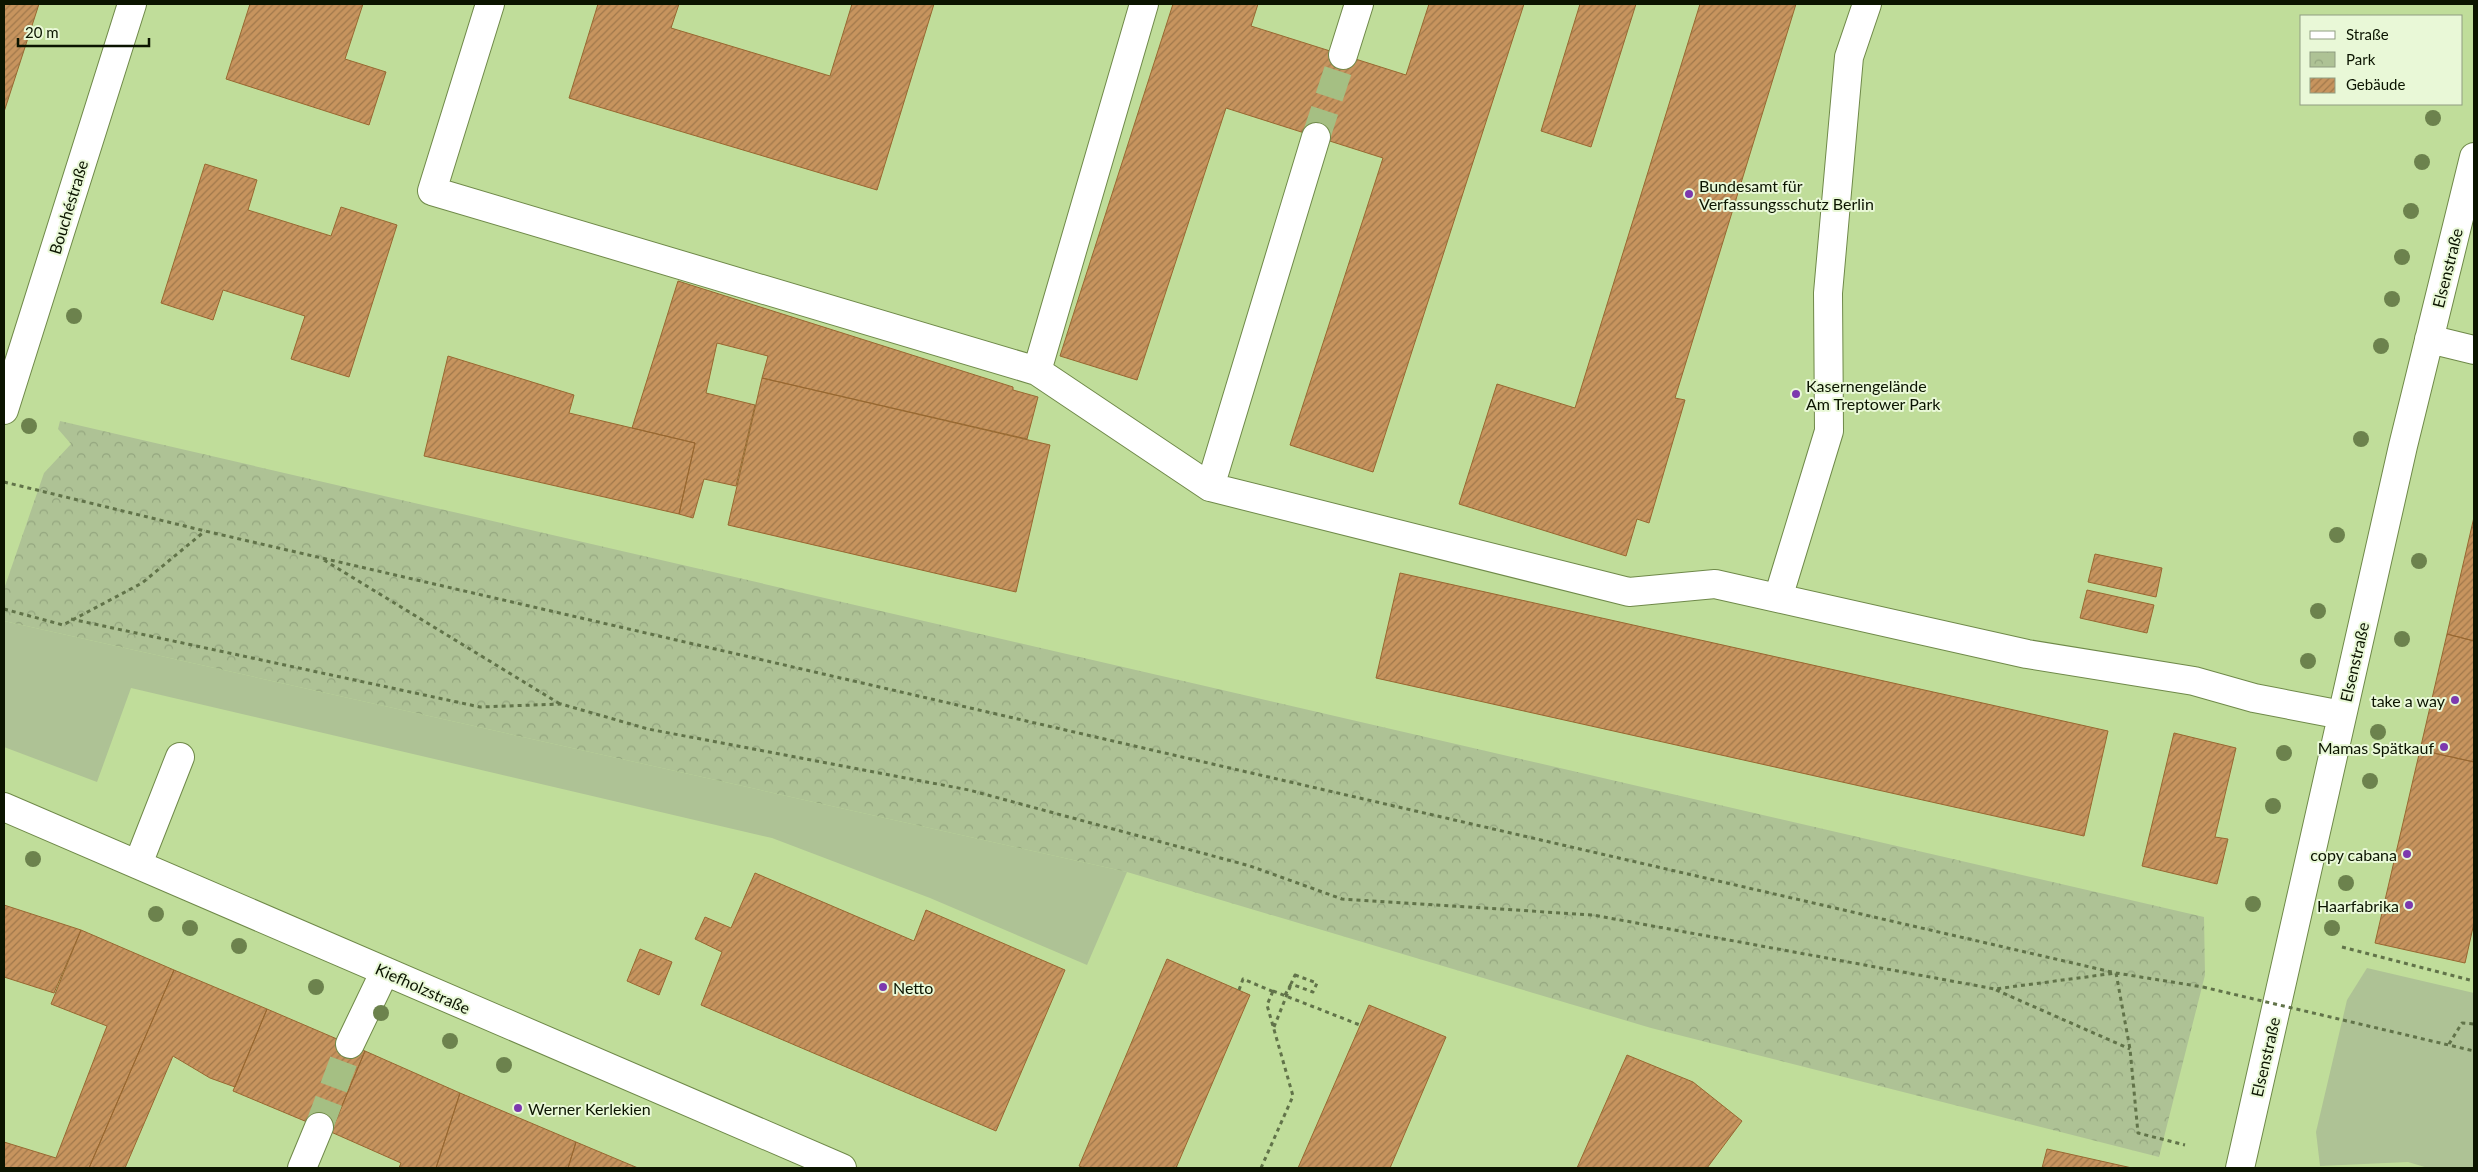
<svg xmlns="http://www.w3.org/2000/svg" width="2478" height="1172" font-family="Lato,sans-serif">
	<defs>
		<pattern id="park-crowns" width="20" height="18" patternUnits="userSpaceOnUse" patternTransform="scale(1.25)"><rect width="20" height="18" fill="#aec295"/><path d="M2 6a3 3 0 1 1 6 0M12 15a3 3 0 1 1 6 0" fill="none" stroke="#94a67f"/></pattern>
		<pattern id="building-hatch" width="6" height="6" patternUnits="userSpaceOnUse" patternTransform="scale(1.25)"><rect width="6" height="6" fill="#c7945e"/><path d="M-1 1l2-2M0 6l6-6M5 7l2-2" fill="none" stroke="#a0784b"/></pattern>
	</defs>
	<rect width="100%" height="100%" fill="#c0dd9a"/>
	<path fill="#aec295" d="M 4,621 L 1127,872 L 1087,965 L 930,898 L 772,838 L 131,688 L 97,782 L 4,747 Z
		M 2367,968 L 2474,993 L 2474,1168 L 2428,1168 L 2408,1162 L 2320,1166 L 2316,1132 L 2347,1000 Z"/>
	<path fill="url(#park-crowns)" d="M 60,421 L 2204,917 L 2205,975 L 2159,1157 L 1651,1028 L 1127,872 L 4,621 L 4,589 L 44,473 L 71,444 L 58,429 Z"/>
	<path fill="url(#building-hatch)" stroke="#986831" d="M 4,4 L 39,4 L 4,112 Z
		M 250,4 L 363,4 L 345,59 L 386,72 L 369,125 L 226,79 Z
		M 598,4 L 679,4 L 671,28 L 830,76 L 852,4 L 934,4 L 877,190 L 569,98 Z
		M 1173,4 L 1258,4 L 1251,26 L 1406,75 L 1429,4 L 1524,4 L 1373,472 L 1290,445 L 1383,158 L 1226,108 L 1137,380 L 1060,356 Z
		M 1580,4 L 1636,4 L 1591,147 L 1541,131 Z
		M 1700,4 L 1796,4 L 1675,398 L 1685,400 L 1649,523 L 1637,519 L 1626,556 L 1459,504 L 1497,384 L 1575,408 Z
		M 205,164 L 257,180 L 248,210 L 331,236 L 341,207 L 397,225 L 349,377 L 291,359 L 305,316 L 223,290 L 213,320 L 161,303 Z
		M 678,281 L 1013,387 L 1013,390 L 1038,397 L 1027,439 L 762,378 L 768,356 L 717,343 L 706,393 L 755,405 L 736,486 L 704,479 L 693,518 L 679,514 L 695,443 L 632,428 Z
		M 448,356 L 574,395 L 569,413 L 695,443 L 679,514 L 424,456 Z
		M 762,378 L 1050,445 L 1016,592 L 728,525 Z
		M 2474,517 L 2474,641 L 2447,634 Z
		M 2095,554 L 2162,568 L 2156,597 L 2088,582 Z
		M 1400,573 L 2108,731 L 2084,836 L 1376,678 Z
		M 2087,590 L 2154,605 L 2147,633 L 2080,618 Z
		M 2447,634 L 2474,641 L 2474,762 L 2420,750 Z
		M 2174,733 L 2236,748 L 2215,837 L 2228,839 L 2217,884 L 2142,866 Z
		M 2420,750 L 2474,762 L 2474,923 L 2465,963 L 2375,943 Z
		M 755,873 L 914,941 L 926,910 L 1065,970 L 996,1131 L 701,1005 L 722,952 L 695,939 L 705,917 L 731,928 Z
		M 4,905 L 81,930 L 54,993 L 4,977 Z
		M 81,930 L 174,970 L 89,1168 L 4,1168 L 4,1142 L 56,1158 L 107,1026 L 51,1004 Z
		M 640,949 L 672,962 L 659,995 L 627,981 Z
		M 1167,959 L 1250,995 L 1176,1168 L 1084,1168 L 1079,1166 Z
		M 174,970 L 267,1009 L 235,1087 L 210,1078 L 173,1056 L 125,1168 L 89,1168 Z
		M 1369,1005 L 1446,1037 L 1390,1168 L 1298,1168 Z
		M 267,1009 L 365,1051 L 331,1132 L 233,1091 Z
		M 365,1051 L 460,1093 L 436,1168 L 399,1168 L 401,1163 L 331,1132 Z
		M 1627,1055 L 1693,1082 L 1742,1121 L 1707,1168 L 1577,1168 Z
		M 460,1093 L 576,1142 L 568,1168 L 436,1168 Z
		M 576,1142 L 638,1168 L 568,1168 Z
		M 2047,1149 L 2132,1168 L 2042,1168 Z"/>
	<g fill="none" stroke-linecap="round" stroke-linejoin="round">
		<path stroke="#a5bf83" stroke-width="28" stroke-dasharray="28 14" stroke-linecap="butt" d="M 1316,137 L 1343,55
			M 319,1127 L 350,1044"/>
		<defs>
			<path id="minor" d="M 490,4 L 432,191 L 1037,371
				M 1144,4 L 1037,371 L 1210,487 L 1629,592 L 1715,584 L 2027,654 L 2194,681 L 2254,698 L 2342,715
				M 1343,55 L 1359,4
				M 2429,339 L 2474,350
				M 4,410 L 132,4
				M 1210,487 L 1316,137
				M 1778,598 L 1829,431 L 1828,293 L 1849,57 L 1867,4
				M 4,807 L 842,1168
				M 138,864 L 180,757
				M 350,1044 L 385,971
				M 302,1168 L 319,1127
				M 2240,1168 L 2403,446 L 2474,157"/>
		</defs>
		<use href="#minor" stroke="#6f8949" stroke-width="30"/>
		<path stroke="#617349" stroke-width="3" stroke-dasharray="4 4" stroke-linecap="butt" d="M 4,482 L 205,531 L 2116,973 L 2203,987
			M 324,560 L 560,704
			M 4,609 L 63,625 L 142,583 L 205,531
			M 71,619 L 480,707 L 561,704 L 648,729 L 969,790 L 1250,866 L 1342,899 L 1593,915 L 1995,989 L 2116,973 L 2130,1049 L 2138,1133 L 2185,1145
			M 2342,947 L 2474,981
			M 1295,975 L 1317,983 L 1313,992 L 1291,984 Z
			M 1996,990 L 2130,1049
			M 2343,1020 L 2474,1051
			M 1274,1027 L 1292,982
			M 2449,1044 L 2462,1023 L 2474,1024
			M 1261,1168 L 1293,1096 L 1267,1005 L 1273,991"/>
		<use href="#minor" stroke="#fff" stroke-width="28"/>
		<path stroke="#617349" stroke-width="3" stroke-dasharray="4 4" stroke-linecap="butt" d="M 2203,987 L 2343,1020
			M 1239,990 L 1243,979 L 1274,992
			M 1273,991 L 1360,1025
			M 1285,995 L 1291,984"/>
	</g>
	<g fill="#6c824d">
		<circle cx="2433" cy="118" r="8"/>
		<circle cx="2422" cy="162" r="8"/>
		<circle cx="2411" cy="211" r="8"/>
		<circle cx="2402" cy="257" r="8"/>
		<circle cx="2392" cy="299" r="8"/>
		<circle cx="74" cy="316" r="8"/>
		<circle cx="2381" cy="346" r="8"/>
		<circle cx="29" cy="426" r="8"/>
		<circle cx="2361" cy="439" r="8"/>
		<circle cx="2337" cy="535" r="8"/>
		<circle cx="2419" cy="561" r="8"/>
		<circle cx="2318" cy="611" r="8"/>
		<circle cx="2402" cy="639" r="8"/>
		<circle cx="2308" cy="661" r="8"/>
		<circle cx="2378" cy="732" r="8"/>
		<circle cx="2284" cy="753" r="8"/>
		<circle cx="2370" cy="781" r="8"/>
		<circle cx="2273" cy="806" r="8"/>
		<circle cx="33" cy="859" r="8"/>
		<circle cx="2346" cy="883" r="8"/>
		<circle cx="2253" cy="904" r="8"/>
		<circle cx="156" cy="914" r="8"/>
		<circle cx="190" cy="928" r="8"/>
		<circle cx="2332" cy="928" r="8"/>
		<circle cx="239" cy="946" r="8"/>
		<circle cx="316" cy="987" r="8"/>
		<circle cx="381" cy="1013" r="8"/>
		<circle cx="450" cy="1041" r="8"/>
		<circle cx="504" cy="1065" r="8"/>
	</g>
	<g fill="#7c39ae" stroke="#e9f8d7" stroke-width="2">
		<circle cx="1689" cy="194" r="5"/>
		<circle cx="1796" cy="394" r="5"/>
		<circle cx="2455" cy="700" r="5"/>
		<circle cx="2444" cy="747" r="5"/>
		<circle cx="2407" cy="854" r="5"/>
		<circle cx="2409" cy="905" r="5"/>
		<circle cx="883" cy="987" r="5"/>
		<circle cx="518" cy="1108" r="5"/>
	</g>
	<g text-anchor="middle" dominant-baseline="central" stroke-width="4" stroke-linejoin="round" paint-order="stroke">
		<g font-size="16" fill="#0b1400" stroke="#e9f8d7" text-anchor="start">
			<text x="1699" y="185">Bundesamt für<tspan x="1699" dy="18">Verfassungsschutz Berlin</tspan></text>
			<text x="1806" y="385">Kasernengelände<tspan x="1806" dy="18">Am Treptower Park</tspan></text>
			<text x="2445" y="700" text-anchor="end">take a way</text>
			<text x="2434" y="747" text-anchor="end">Mamas Spätkauf</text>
			<text x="2397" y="854" text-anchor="end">copy cabana</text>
			<text x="2399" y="905" text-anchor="end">Haarfabrika</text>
			<text x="893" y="987">Netto</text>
			<text x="528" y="1108">Werner Kerlekien</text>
		</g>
		<g font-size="16" fill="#0b1400" stroke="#e9f8d7">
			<text transform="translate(68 207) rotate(-73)">Bouchéstraße</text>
			<text transform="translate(2447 268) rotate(-76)">Elsenstraße</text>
			<text transform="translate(2354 662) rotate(-77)">Elsenstraße</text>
			<text transform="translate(423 988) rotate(24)">Kiefholzstraße</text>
			<text transform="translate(2265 1057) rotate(-77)">Elsenstraße</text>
		</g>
	</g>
	<rect width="2478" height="1172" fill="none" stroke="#0b1400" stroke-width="10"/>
	<rect x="2300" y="15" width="162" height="90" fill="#e9f8d7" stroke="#909d81"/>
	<rect x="2310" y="31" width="25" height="8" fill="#ffffff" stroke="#909d81"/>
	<text x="2346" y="40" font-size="15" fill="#0b1400">Straße</text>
	<rect x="2310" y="52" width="25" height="15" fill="url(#park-crowns)" stroke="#909d81"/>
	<text x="2346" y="65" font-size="15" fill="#0b1400">Park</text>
	<rect x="2310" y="78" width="25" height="15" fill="url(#building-hatch)" stroke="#909d81"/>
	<text x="2346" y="90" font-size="15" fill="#0b1400">Gebäude</text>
	<path d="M18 38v8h131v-8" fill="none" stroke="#0b1400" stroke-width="2.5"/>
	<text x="25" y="38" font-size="15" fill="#0b1400" stroke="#e9f8d7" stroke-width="4" paint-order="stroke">20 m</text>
</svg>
